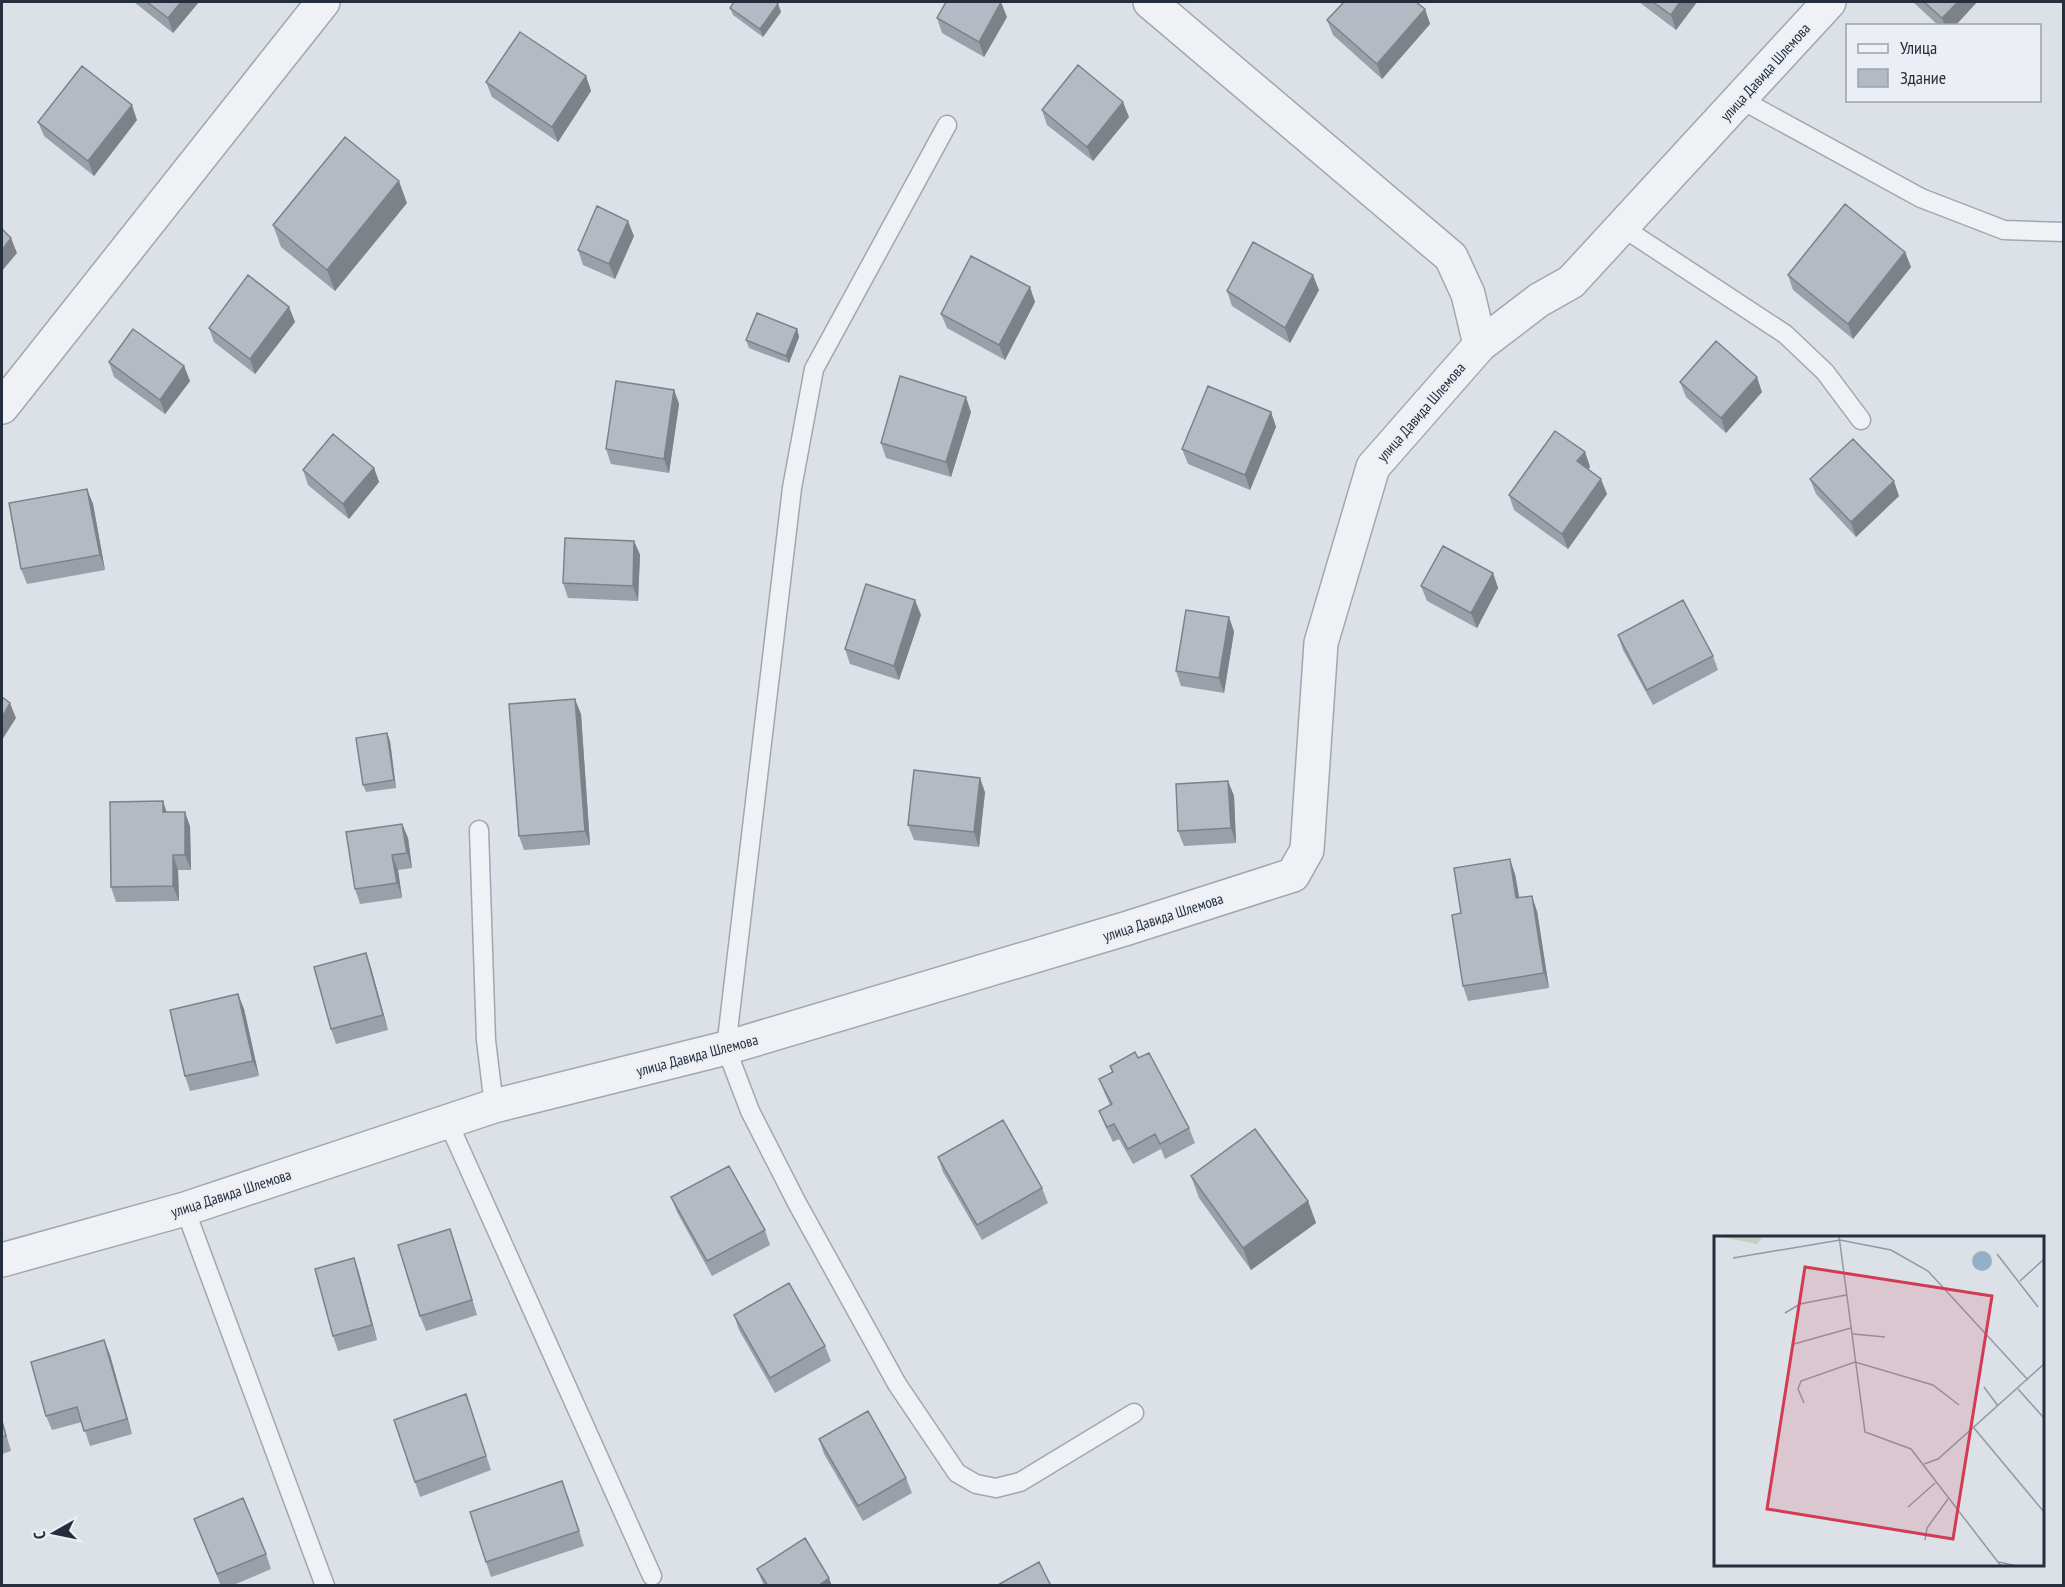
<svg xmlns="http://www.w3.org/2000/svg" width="2065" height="1587" font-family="'PT Sans Narrow',sans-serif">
	<rect width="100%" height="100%" fill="#dce0e7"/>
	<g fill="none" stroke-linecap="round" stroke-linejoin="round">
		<defs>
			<path id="lane" d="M 1740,99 L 1921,198 L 2004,230 L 2064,232
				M 947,125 L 814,369 L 792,488 L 726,1048 L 750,1111 L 797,1203 L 897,1384 L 957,1473 L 976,1484 L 996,1488 L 1020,1482 L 1134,1413
				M 1622,227 L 1785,334 L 1825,372 L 1861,420
				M 479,830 L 486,1040 L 494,1106
				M 448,1122 L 652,1576
				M 185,1209 L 325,1586"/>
			<path id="street" d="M 1150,2 L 1451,257 L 1468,294 L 1480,345
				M 2,407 L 323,2
				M 2,1260 L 185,1209 L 494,1106 L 726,1048 L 1128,928 L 1293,875 L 1307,850 L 1321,643 L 1373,467 L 1480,345 L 1539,300 L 1571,282 L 1829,2"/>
		</defs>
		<use href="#lane" stroke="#a1a7b1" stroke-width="21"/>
		<use href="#street" stroke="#a1a7b1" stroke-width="36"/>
		<use href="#lane" stroke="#eff1f5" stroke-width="18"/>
		<use href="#street" stroke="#eff1f5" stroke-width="33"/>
	</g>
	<path fill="#9aa0a9" d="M 134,2 L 199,2 L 173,33 Z
		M 1639,2 L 1697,2 L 1676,30 Z
		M 1913,2 L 1977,2 L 1955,26 L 1939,26 Z
		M 778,4 L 781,12 L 763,37 L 733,15 L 730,8 Z
		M 1425,9 L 1430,24 L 1382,79 L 1333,35 L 1327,20 Z
		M 1007,17 L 984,57 L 942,33 L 937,18 Z
		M 586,76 L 591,91 L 558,142 L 492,97 L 486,82 Z
		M 1042,110 L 1129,117 L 1093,161 L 1047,125 Z
		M 137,120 L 94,176 L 44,136 L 38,122 Z
		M 407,203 L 335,291 L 281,247 L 273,225 Z
		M 634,236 L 615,279 L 583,265 L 578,250 Z
		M 1905,252 L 1911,267 L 1853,339 L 1793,290 L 1788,275 Z
		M 1319,290 L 1290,343 L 1232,306 L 1227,291 Z
		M 1035,302 L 1005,360 L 947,328 L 941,314 Z
		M 289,307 L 295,322 L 255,374 L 214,342 L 209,328 Z
		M 797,329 L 799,337 L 789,363 L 749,348 L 746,340 Z
		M 109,362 L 184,366 L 190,381 L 165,414 L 114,377 Z
		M 1680,382 L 1762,392 L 1726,433 L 1686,397 Z
		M 674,390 L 679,404 L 669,473 L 611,464 L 606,449 Z
		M 971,412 L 951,477 L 886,458 L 881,443 Z
		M 1271,412 L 1276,427 L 1250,490 L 1188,464 L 1182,449 Z
		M 1585,452 L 1590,467 L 1588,469 L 1607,494 L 1568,549 L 1514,510 L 1509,495 Z
		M 374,468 L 379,482 L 349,519 L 308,485 L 303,470 Z
		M 1810,479 L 1899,496 L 1856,537 L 1816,494 Z
		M 87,489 L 93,504 L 105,570 L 27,584 L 21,569 Z
		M 634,541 L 640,555 L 638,601 L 568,598 L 563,583 Z
		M 1493,573 L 1498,588 L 1477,628 L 1427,601 L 1421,586 Z
		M 921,615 L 899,680 L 850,664 L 845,649 Z
		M 1229,617 L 1234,632 L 1224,693 L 1181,686 L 1176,671 Z
		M 1618,635 L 1713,656 L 1718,670 L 1653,705 L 1623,650 Z
		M 581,714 L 590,845 L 524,850 L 519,836 Z
		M 390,741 L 396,788 L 366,792 L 363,785 Z
		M 1228,781 L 1234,796 L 1236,843 L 1184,846 L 1178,831 Z
		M 985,792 L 979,847 L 914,840 L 908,825 Z
		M 167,812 L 190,826 L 191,870 L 178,870 L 179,901 L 116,902 L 111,887 Z
		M 402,824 L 408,838 L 412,868 L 398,870 L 402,898 L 360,904 L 355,889 Z
		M 1515,874 L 1519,898 L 1537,911 L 1549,988 L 1468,1001 L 1463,986 L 1461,913 Z
		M 371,968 L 388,1030 L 336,1044 L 331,1029 Z
		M 238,994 L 244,1009 L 259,1076 L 190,1091 L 185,1076 Z
		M 1138,1058 L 1189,1128 L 1195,1143 L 1165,1159 L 1161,1149 L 1133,1164 L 1119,1139 L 1113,1142 L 1105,1126 L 1099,1111 L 1110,1105 L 1105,1094 L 1099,1079 L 1112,1073 L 1110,1066 Z
		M 938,1157 L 1042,1188 L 1048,1203 L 982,1240 L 943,1172 Z
		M 1191,1176 L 1308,1201 L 1316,1223 L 1251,1270 L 1199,1198 Z
		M 671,1197 L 765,1230 L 770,1245 L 712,1276 L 677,1212 Z
		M 455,1244 L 477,1315 L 426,1331 L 420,1316 Z
		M 354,1258 L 359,1273 L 377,1340 L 338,1351 L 333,1336 Z
		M 734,1315 L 825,1346 L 831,1361 L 775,1393 L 739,1330 Z
		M 104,1340 L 110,1355 L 132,1434 L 90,1446 L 82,1422 L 52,1430 L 46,1416 Z
		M 466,1394 L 491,1470 L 420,1497 L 415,1482 Z
		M 2,1420 L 11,1451 L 2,1454 Z
		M 819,1439 L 906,1478 L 912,1493 L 863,1521 L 824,1454 Z
		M 568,1496 L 584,1546 L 491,1577 L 486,1562 Z
		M 194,1519 L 266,1554 L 271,1569 L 231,1586 L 221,1586 Z
		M 757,1569 L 832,1586 L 764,1586 Z"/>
	<path fill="#7d8289" d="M 181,2 L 199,2 L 173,33 L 168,18 Z
		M 1001,2 L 1007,17 L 984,57 L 979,42 Z
		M 1680,2 L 1697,2 L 1676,30 L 1671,15 Z
		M 1958,2 L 1977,2 L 1955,26 L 1945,26 L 1942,18 Z
		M 778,4 L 781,12 L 763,37 L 760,29 Z
		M 1425,9 L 1430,24 L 1382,79 L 1377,64 Z
		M 586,76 L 591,91 L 558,142 L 552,127 Z
		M 1123,102 L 1129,117 L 1093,161 L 1087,147 Z
		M 132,105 L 137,120 L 94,176 L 88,161 Z
		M 399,181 L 407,203 L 335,291 L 327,270 Z
		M 628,221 L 634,236 L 615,279 L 609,264 Z
		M 11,238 L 17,253 L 2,271 L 2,250 Z
		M 1905,252 L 1911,267 L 1853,339 L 1848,324 Z
		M 1313,275 L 1319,290 L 1290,343 L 1285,328 Z
		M 1030,287 L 1035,302 L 1005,360 L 999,345 Z
		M 289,307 L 295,322 L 255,374 L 250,359 Z
		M 797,329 L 799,337 L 789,363 L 786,356 Z
		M 184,366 L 190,381 L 165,414 L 160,400 Z
		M 1757,377 L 1762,392 L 1726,433 L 1721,418 Z
		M 674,390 L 679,404 L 669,473 L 664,459 Z
		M 966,397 L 971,412 L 951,477 L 946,462 Z
		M 1271,412 L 1276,427 L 1250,490 L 1245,475 Z
		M 1585,452 L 1590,467 L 1583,476 L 1577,461 Z
		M 374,468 L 379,482 L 349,519 L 343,504 Z
		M 1601,479 L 1607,494 L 1568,549 L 1562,534 Z
		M 1894,481 L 1899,496 L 1856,537 L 1851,522 Z
		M 87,489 L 93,504 L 105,570 L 100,555 Z
		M 634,541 L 640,555 L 638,601 L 633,586 Z
		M 1493,573 L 1498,588 L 1477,628 L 1471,613 Z
		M 915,600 L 921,615 L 899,680 L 894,666 Z
		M 1229,617 L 1234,632 L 1224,693 L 1219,678 Z
		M 575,699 L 581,714 L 590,845 L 585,831 Z
		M 10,703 L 16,718 L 2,740 L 2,717 Z
		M 387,733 L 390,741 L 396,788 L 394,780 Z
		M 980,778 L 985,792 L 979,847 L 974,832 Z
		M 1228,781 L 1234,796 L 1236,843 L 1231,828 Z
		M 163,801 L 168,816 L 163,812 Z
		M 185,812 L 190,826 L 191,870 L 185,855 Z
		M 402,824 L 408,838 L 412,868 L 407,853 Z
		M 173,855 L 178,870 L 179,901 L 173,886 Z
		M 392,855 L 398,870 L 402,898 L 397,883 Z
		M 1510,859 L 1515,874 L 1522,913 L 1516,898 Z
		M 1532,896 L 1537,911 L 1549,988 L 1544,973 Z
		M 366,953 L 371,968 L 388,1030 L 383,1015 Z
		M 238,994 L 244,1009 L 259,1076 L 253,1061 Z
		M 1308,1201 L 1316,1223 L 1251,1270 L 1243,1248 Z
		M 450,1229 L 455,1244 L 477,1315 L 472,1300 Z
		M 354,1258 L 359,1273 L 377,1340 L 372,1325 Z
		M 104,1340 L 110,1355 L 132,1434 L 127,1419 Z
		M 829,1578 L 832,1586 L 818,1586 Z"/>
	<path fill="#b3bac4" stroke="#7d8289" stroke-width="1.5" d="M 147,2 L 181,2 L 168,18 Z
		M 734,2 L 775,2 L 778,4 L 760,29 L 730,8 Z
		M 946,2 L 1001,2 L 979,42 L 937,18 Z
		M 1344,2 L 1416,2 L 1425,9 L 1377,64 L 1327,20 Z
		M 1653,2 L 1680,2 L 1671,15 Z
		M 1924,2 L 1958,2 L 1942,18 Z
		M 520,32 L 586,76 L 552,127 L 486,82 Z
		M 1078,65 L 1123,102 L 1087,147 L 1042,110 Z
		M 82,66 L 132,105 L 88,161 L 38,122 Z
		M 345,137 L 399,181 L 327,270 L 273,225 Z
		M 1845,204 L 1905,252 L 1848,324 L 1788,275 Z
		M 597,206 L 628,221 L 609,264 L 578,250 Z
		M 2,229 L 11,238 L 2,250 Z
		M 1253,242 L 1313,275 L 1285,328 L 1227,291 Z
		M 971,256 L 1030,287 L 999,345 L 941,314 Z
		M 248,275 L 289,307 L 250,359 L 209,328 Z
		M 757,313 L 797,329 L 786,356 L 746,340 Z
		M 133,329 L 184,366 L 160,400 L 109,362 Z
		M 1716,341 L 1757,377 L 1721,418 L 1680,382 Z
		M 900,376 L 966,397 L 946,462 L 881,443 Z
		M 616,381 L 674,390 L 664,459 L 606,449 Z
		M 1208,386 L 1271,412 L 1245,475 L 1182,449 Z
		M 1555,431 L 1585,452 L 1577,461 L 1601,479 L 1562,534 L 1509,495 Z
		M 333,434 L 374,468 L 343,504 L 303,470 Z
		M 1853,439 L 1894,481 L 1851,522 L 1810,479 Z
		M 87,489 L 100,555 L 21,569 L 9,503 Z
		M 565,538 L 634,541 L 633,586 L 563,583 Z
		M 1443,546 L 1493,573 L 1471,613 L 1421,586 Z
		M 866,584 L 915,600 L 894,666 L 845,649 Z
		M 1683,600 L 1713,656 L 1647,690 L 1618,635 Z
		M 1186,610 L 1229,617 L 1219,678 L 1176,671 Z
		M 2,697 L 10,703 L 2,717 Z
		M 575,699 L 585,831 L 519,836 L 509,704 Z
		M 387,733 L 394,780 L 363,785 L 356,738 Z
		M 914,770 L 980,778 L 974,832 L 908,825 Z
		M 1228,781 L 1231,828 L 1178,831 L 1176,784 Z
		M 163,801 L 163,812 L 185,812 L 185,855 L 173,855 L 173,886 L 111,887 L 110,802 Z
		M 402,824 L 407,853 L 392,855 L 397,883 L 355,889 L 346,832 Z
		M 1510,859 L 1516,898 L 1532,896 L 1544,973 L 1463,986 L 1452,915 L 1461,913 L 1454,868 Z
		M 366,953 L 383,1015 L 331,1029 L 314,967 Z
		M 238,994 L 253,1061 L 185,1076 L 170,1010 Z
		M 1135,1052 L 1138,1058 L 1149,1053 L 1189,1128 L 1160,1144 L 1155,1134 L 1128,1149 L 1114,1124 L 1107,1127 L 1099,1111 L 1112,1104 L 1099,1079 L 1113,1072 L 1110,1066 Z
		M 1003,1120 L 1042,1188 L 977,1225 L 938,1157 Z
		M 1255,1129 L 1308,1201 L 1243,1248 L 1191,1176 Z
		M 729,1166 L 765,1230 L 707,1261 L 671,1197 Z
		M 450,1229 L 472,1300 L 420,1316 L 398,1245 Z
		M 354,1258 L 372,1325 L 333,1336 L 315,1269 Z
		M 789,1283 L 825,1346 L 770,1378 L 734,1315 Z
		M 104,1340 L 127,1419 L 84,1431 L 77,1407 L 46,1416 L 31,1362 Z
		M 466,1394 L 486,1456 L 415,1482 L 394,1420 Z
		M 868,1411 L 906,1478 L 858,1506 L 819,1439 Z
		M 2,1421 L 6,1436 L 2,1437 Z
		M 562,1481 L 579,1531 L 486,1562 L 470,1512 Z
		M 243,1498 L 266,1554 L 217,1574 L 194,1519 Z
		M 805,1538 L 829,1578 L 818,1586 L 768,1586 L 757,1569 Z
		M 1039,1562 L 1051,1586 L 996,1586 Z"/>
	<g text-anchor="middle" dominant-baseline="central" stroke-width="4.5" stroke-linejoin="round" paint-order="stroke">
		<g font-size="15" fill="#252e3d" stroke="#ebeff5">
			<text transform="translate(1765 72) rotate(-48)">улица Давида Шлемова</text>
			<text transform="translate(1421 412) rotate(-49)">улица Давида Шлемова</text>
			<text transform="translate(1163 917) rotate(-18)">улица Давида Шлемова</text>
			<text transform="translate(697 1055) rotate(-15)">улица Давида Шлемова</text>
			<text transform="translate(231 1193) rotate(-18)">улица Давида Шлемова</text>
		</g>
	</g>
	<g transform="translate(1714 1236)">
		<rect width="330" height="330" fill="#dce0e7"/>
		<path d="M 2,0 L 50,0 L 43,8 Z" fill="#c2d1bd"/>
		<path d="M258 25a10 10 0 1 1 20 0a10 10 0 1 1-20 0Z" fill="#95afc9"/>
		<path fill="none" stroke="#9399a3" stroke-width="1.5" d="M 125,0 L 151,196 L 197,213 L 287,330M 283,18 L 324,71M 19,22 L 126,4 L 177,14 L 214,35 L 314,144M 306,45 L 330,23M 71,77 L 86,68 L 132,59M 139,98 L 171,101M 80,108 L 137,92M 270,151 L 284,170M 304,153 L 330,182M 90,167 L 84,153 L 87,145 L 141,126 L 219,149 L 245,169M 260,192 L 330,276M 210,228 L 224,223 L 330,128M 194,271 L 221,247M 211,304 L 213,292 L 234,263M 285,326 L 303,330"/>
		<path fill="#d23b53" fill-opacity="0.15" stroke="#d23b53" stroke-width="3" d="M 91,31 L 278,60 L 239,303 L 53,273 Z"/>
		<rect width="330" height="330" fill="none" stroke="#252e3d" stroke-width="3"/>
	</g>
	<rect width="2065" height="1587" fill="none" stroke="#252e3d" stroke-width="6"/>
	<rect x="1846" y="24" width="195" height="78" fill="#ebeff5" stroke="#9ca2ab" stroke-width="1.5"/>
	<rect x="1858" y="44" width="30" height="9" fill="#eff1f5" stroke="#9ca2ab" stroke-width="1.5"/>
	<text x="1900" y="54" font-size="18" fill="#252e3d">Улица</text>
	<rect x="1858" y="69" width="30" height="18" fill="#b3bac4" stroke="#9ca2ab" stroke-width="1.5"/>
	<text x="1900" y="84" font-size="18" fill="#252e3d">Здание</text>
	<g transform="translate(54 1533) rotate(261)" stroke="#ebeff5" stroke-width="4.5" paint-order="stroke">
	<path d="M0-4.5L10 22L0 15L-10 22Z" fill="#252e3d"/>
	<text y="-9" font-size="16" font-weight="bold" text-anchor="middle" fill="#252e3d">С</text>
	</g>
</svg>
